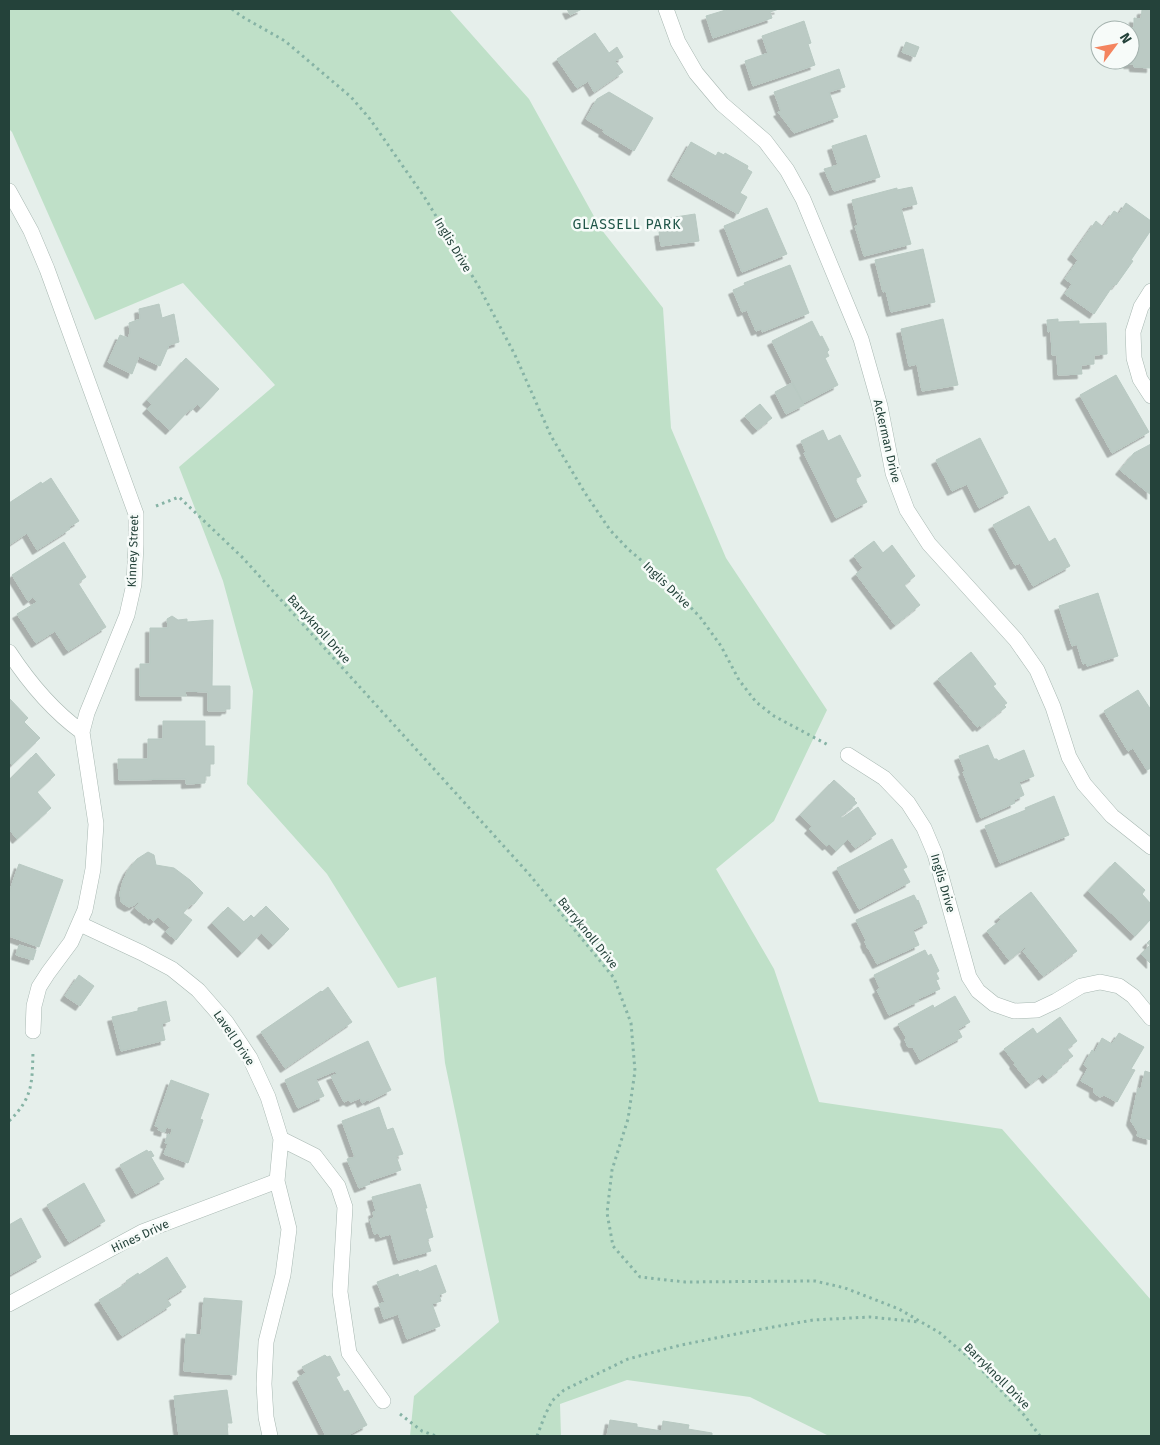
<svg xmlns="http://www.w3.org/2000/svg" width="1160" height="1445" font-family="'Fira Sans',sans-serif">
	<defs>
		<filter id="shadow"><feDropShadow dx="-4.5" dy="4.5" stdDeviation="0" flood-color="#0004"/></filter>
	</defs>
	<rect width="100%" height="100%" fill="#e6efeb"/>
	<path fill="#bfe0c8" d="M 9,9 L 449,9 L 529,99 L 601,229 L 663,308 L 671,428 L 726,558 L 827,710 L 774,821 L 716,869 L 774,969 L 819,1102 L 1002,1129 L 1151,1300 L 1151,1436 L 829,1436 L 750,1397 L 627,1380 L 560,1404 L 561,1436 L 410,1436 L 414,1396 L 499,1322 L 445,1063 L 436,977 L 398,988 L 327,874 L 247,784 L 253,691 L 223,581 L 179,467 L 275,385 L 183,283 L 95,320 L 12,132 L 9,129 Z"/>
	<path fill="#bbcac4" stroke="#b8c9c2" filter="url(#shadow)" d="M 567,9 L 582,9 L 570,15 Z
		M 729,9 L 779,9 L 770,12 L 772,18 L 713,38 L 706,16 Z
		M 1147,9 L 1151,9 L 1151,68 L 1134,67 L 1134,64 L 1128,64 L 1128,60 L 1130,60 L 1129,28 L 1134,28 L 1134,18 L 1141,19 L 1142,10 L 1147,10 Z
		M 804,21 L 811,43 L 808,44 L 815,65 L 753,86 L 745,61 L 768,53 L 762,36 Z
		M 595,33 L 609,53 L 617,47 L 623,57 L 615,61 L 623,72 L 594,92 L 588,81 L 577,88 L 557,59 Z
		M 906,42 L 919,47 L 915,57 L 902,52 Z
		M 839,69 L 845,87 L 829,92 L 838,117 L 794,133 L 778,112 L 781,111 L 774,92 Z
		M 609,92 L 653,118 L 634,151 L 603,132 L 604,130 L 586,119 L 597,99 Z
		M 866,135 L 880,177 L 834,191 L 824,169 L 838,165 L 832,146 Z
		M 691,142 L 716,156 L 718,152 L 724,155 L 725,153 L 748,166 L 747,169 L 752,172 L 740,193 L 747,197 L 738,214 L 672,176 Z
		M 912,187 L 917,204 L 901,208 L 911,244 L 864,256 L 855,226 L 858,225 L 852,200 L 897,188 L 897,190 Z
		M 1126,203 L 1151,221 L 1151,230 L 1131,260 L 1133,261 L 1116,285 L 1114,284 L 1094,314 L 1065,294 L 1072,284 L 1065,279 L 1078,260 L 1072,255 L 1096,221 L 1103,227 L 1114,211 L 1119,214 Z
		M 767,208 L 787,254 L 742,272 L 724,226 Z
		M 695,214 L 699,241 L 661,246 L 659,232 L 665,231 L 664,224 L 670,223 L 669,218 Z
		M 923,249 L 935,302 L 891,312 L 886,291 L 883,292 L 875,260 Z
		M 790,265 L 809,313 L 762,332 L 761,329 L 756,331 L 747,310 L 742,312 L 733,290 L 745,285 L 744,283 Z
		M 159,304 L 162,318 L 174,314 L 179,342 L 169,345 L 160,366 L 139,356 L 132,374 L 108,362 L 120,335 L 128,338 L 130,333 L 129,323 L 140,319 L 139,309 Z
		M 943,319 L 958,385 L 922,391 L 917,364 L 909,366 L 901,329 Z
		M 1058,319 L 1058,322 L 1079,321 L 1079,324 L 1106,323 L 1107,354 L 1094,355 L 1094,364 L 1081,365 L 1082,374 L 1058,375 L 1057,355 L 1052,355 L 1051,331 L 1048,332 L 1047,320 Z
		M 812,321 L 820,337 L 822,336 L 829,350 L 827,352 L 829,356 L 825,358 L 838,385 L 803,403 L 772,341 Z
		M 186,358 L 219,389 L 201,408 L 197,404 L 191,411 L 190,409 L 170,430 L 147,409 L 152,404 L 147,400 Z
		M 1116,375 L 1149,432 L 1112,453 L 1080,395 Z
		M 792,383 L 804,405 L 786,414 L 775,392 Z
		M 760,404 L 772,418 L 757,430 L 745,416 Z
		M 823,430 L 828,441 L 840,435 L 861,476 L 855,479 L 867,502 L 836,518 L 804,453 L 806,452 L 801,441 Z
		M 980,438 L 1008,493 L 979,508 L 967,484 L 952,491 L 936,460 Z
		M 1151,444 L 1151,495 L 1120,470 L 1134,453 Z
		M 51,478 L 79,521 L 69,527 L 70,529 L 37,550 L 27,533 L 9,545 L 9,503 L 41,482 L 42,484 Z
		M 1029,506 L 1049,542 L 1055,538 L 1070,566 L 1033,586 L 1020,563 L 1015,565 L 993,525 Z
		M 874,541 L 883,553 L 892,545 L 915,576 L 904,585 L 920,605 L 895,625 L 856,574 L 863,568 L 854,556 Z
		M 64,542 L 86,577 L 78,583 L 106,627 L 68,651 L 55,631 L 36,643 L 17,614 L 37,602 L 33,597 L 28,601 L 12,575 Z
		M 1098,593 L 1118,656 L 1087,666 L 1086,663 L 1083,664 L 1077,644 L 1072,646 L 1059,606 Z
		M 172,616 L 178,620 L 187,619 L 187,622 L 213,620 L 212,686 L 230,686 L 230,709 L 226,709 L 225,711 L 208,711 L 208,692 L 185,691 L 186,696 L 140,696 L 140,664 L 150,664 L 150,628 L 168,628 L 167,619 Z
		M 971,652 L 996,684 L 993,686 L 1007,703 L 1004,705 L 1006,707 L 981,727 L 980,725 L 977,727 L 938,679 Z
		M 1138,690 L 1151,710 L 1151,768 L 1147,770 L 1133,748 L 1128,751 L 1104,711 Z
		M 9,698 L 28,718 L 24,722 L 40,738 L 12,765 L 9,762 Z
		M 163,721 L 205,721 L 205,746 L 214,746 L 214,764 L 210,764 L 210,776 L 205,776 L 205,783 L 186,784 L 186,779 L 119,780 L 118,759 L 148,759 L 148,739 L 163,739 Z
		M 988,745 L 994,759 L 997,759 L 998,761 L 1024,750 L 1034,776 L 1019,782 L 1024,795 L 1014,800 L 1015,803 L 981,818 L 963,772 L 965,771 L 959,756 Z
		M 36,753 L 55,775 L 37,792 L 51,808 L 17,839 L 9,829 L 9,780 Z
		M 834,780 L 855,799 L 854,800 L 857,803 L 840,817 L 842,818 L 858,807 L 876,834 L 855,848 L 848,839 L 836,851 L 829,844 L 827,846 L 809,829 L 812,826 L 800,815 Z
		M 1054,796 L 1069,835 L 1000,863 L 985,826 L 1026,810 L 1025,808 Z
		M 892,839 L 907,867 L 903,869 L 910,882 L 859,909 L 837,868 Z
		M 148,852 L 154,855 L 156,865 L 174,868 L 190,880 L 203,893 L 194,904 L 191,904 L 183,913 L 192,920 L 176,940 L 166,932 L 170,927 L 158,917 L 154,921 L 150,918 L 149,919 L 135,908 L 139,903 L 138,902 L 135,905 L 129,907 L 122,903 L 121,901 L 120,893 L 123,881 L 128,870 L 137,859 Z
		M 1115,862 L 1145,890 L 1142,894 L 1151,904 L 1151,919 L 1135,936 L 1088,891 Z
		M 19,864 L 63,880 L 39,947 L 9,936 L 9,893 Z
		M 1031,892 L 1077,951 L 1043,976 L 1023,951 L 1026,949 L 1025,947 L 1009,960 L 987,931 L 1001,920 L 999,917 Z
		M 914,895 L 917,901 L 918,900 L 927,923 L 913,930 L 919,945 L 877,964 L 869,949 L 868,949 L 865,942 L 866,940 L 856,920 Z
		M 266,906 L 289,929 L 273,945 L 261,933 L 242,953 L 212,923 L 228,907 L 244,922 L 251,915 L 254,918 Z
		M 1151,939 L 1151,964 L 1141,954 L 1150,945 L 1147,943 Z
		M 19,945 L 36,950 L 33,960 L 16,955 Z
		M 925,950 L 928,956 L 931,954 L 939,971 L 936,973 L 939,979 L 936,980 L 940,989 L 918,999 L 919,1001 L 889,1015 L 877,990 L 880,988 L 874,975 Z
		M 79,975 L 94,986 L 80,1006 L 65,996 Z
		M 328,987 L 352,1022 L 285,1068 L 261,1032 L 321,991 L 322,992 Z
		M 955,996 L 970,1022 L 958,1029 L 962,1037 L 920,1060 L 913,1047 L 908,1047 L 905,1040 L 906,1037 L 898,1024 L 933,1005 L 934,1008 Z
		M 166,1001 L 170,1021 L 162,1024 L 165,1040 L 121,1051 L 112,1017 L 138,1011 L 138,1008 Z
		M 1060,1017 L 1077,1041 L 1067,1049 L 1073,1056 L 1061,1065 L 1062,1067 L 1047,1079 L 1043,1074 L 1030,1084 L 1014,1064 L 1015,1063 L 1004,1049 L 1033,1028 L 1037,1034 Z
		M 1119,1033 L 1144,1047 L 1131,1069 L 1135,1070 L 1117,1102 L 1104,1095 L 1100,1097 L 1094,1093 L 1094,1088 L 1081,1081 L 1088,1068 L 1084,1065 L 1092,1050 L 1095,1052 L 1102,1038 L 1112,1044 Z
		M 368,1041 L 391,1090 L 369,1101 L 369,1099 L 362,1103 L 360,1098 L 351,1102 L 348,1100 L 344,1102 L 331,1076 L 337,1074 L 335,1071 L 316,1079 L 324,1096 L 298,1108 L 285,1080 Z
		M 1145,1071 L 1151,1073 L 1151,1140 L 1137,1136 L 1138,1132 L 1131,1121 L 1138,1088 L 1141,1089 Z
		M 171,1080 L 209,1094 L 200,1119 L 203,1120 L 188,1163 L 164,1154 L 168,1144 L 165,1143 L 168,1134 L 171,1135 L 172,1129 L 166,1127 L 165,1132 L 158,1130 L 159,1127 L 155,1126 Z
		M 379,1107 L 387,1130 L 393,1128 L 403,1154 L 396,1156 L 401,1170 L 369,1181 L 370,1184 L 359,1188 L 347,1159 L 355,1157 L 342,1121 Z
		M 147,1150 L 148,1152 L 151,1151 L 154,1156 L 151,1157 L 164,1179 L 136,1194 L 120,1165 Z
		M 84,1183 L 105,1221 L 69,1242 L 47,1205 Z
		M 420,1184 L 427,1208 L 425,1208 L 433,1237 L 427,1239 L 431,1251 L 398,1260 L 391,1234 L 380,1237 L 379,1233 L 374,1234 L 370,1219 L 374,1218 L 373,1212 L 376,1211 L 372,1197 Z
		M 21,1218 L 41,1257 L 9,1275 L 9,1225 Z
		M 167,1257 L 186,1287 L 167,1299 L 171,1305 L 122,1336 L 99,1300 L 127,1283 L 126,1281 L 138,1273 L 139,1275 Z
		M 436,1265 L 446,1292 L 439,1295 L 441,1301 L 432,1304 L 440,1326 L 407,1339 L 398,1314 L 384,1319 L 379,1304 L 385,1302 L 377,1282 L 398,1274 L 399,1277 L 418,1270 L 419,1272 Z
		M 204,1298 L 242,1301 L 236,1375 L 184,1371 L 186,1334 L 201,1335 Z
		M 325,1355 L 327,1357 L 330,1356 L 340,1375 L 336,1377 L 344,1392 L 348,1390 L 367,1425 L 346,1436 L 326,1436 L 297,1378 L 306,1373 L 302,1367 Z
		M 227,1390 L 232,1423 L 227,1423 L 228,1436 L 179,1436 L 174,1396 Z
		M 610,1420 L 637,1424 L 637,1427 L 662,1431 L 663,1421 L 689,1425 L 688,1429 L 712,1433 L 712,1436 L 607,1436 Z"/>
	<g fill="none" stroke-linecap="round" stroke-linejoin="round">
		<defs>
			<path id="minor" d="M 666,9 L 678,42 L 696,73 L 722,104 L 765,141 L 787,170 L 803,199 L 861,339 L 880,406 L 893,473 L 907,510 L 929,544 L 1016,640 L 1037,670 L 1053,707 L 1069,757 L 1084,784 L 1112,816 L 1151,847
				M 9,191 L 31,231 L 47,269 L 136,514 L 136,545 L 134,584 L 127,615 L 87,713 L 82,732 L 96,824 L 93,869 L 85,910 L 71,942 L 48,973 L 39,987 L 34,1006 L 33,1031
				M 1151,291 L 1141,307 L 1133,332 L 1134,358 L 1140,379 L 1151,396
				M 9,652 C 28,681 53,711 82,732
				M 848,755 L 884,778 L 908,803 L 924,828 L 935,854 L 969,977 L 978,991 L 994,1004 L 1014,1011 L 1037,1010 L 1056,1001 L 1081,986 L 1100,982 L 1119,986 L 1133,996 L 1151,1018
				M 80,924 L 142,953 L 172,969 L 198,990 L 226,1022 L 250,1058 L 268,1097 L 281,1139 L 277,1181 L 289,1229 L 283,1275 L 266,1342 L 264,1384 L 266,1417 L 270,1436
				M 281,1139 L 315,1156 L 338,1186 L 345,1207 L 340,1292 L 349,1353 L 383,1401
				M 9,1304 L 142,1232 L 277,1181"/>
		</defs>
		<use href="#minor" stroke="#a8b8b2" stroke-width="16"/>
		<path stroke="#86b3a5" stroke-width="3" stroke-dasharray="2.5 4" stroke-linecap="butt" d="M 232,9 L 241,16 L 285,41 L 351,97 L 370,119 L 425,198 L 479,287 L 515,355 L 551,436 L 585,493 L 610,530 L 628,549 L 662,578 L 700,617 L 721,646 L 739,680 L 756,702 L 774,716 L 830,746
			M 156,506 L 179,497 L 243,558 L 529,874 L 614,978 L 631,1023 L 635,1071 L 628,1119 L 612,1170 L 607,1213 L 613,1246 L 640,1277 L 685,1282 L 815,1281 L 845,1288 L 899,1309 L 940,1333 L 974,1362 L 1024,1415 L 1040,1436
			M 9,1121 C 33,1098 32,1083 33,1052
			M 400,1414 L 422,1431 L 436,1436
			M 537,1436 L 545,1415 L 552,1401 L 564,1390 L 628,1359 L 681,1345 L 751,1331 L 813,1320 L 870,1317 L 920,1322"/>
		<use href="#minor" stroke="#fff" stroke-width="15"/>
	</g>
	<g text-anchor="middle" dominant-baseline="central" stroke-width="5" stroke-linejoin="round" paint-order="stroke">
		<g font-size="12" fill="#24423a" stroke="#f7fbf9">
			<text transform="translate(453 245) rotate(59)">Inglis Drive</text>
			<text transform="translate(887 441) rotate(77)">Ackerman Drive</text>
			<text transform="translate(133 551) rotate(-88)">Kinney Street</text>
			<text transform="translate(667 585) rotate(44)">Inglis Drive</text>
			<text transform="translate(319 629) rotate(48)">Barryknoll Drive</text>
			<text transform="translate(943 883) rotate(74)">Inglis Drive</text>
			<text transform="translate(588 933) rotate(51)">Barryknoll Drive</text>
			<text transform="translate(234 1038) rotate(56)">Lavell Drive</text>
			<text transform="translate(140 1236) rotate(-25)">Hines Drive</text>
			<text transform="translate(997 1376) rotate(45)">Barryknoll Drive</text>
		</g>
		<g font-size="14" letter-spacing="1" fill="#1f5548" stroke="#f7fbf9">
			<text x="627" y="224">GLASSELL PARK</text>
		</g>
	</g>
	<rect width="1160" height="1445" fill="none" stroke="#24423a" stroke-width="20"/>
	<g transform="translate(1115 45) rotate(58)"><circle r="24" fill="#f7fbf9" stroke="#a3b1ad"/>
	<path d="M0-4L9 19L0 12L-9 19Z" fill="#f4845f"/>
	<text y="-8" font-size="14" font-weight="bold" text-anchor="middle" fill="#24423a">N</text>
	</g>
</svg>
